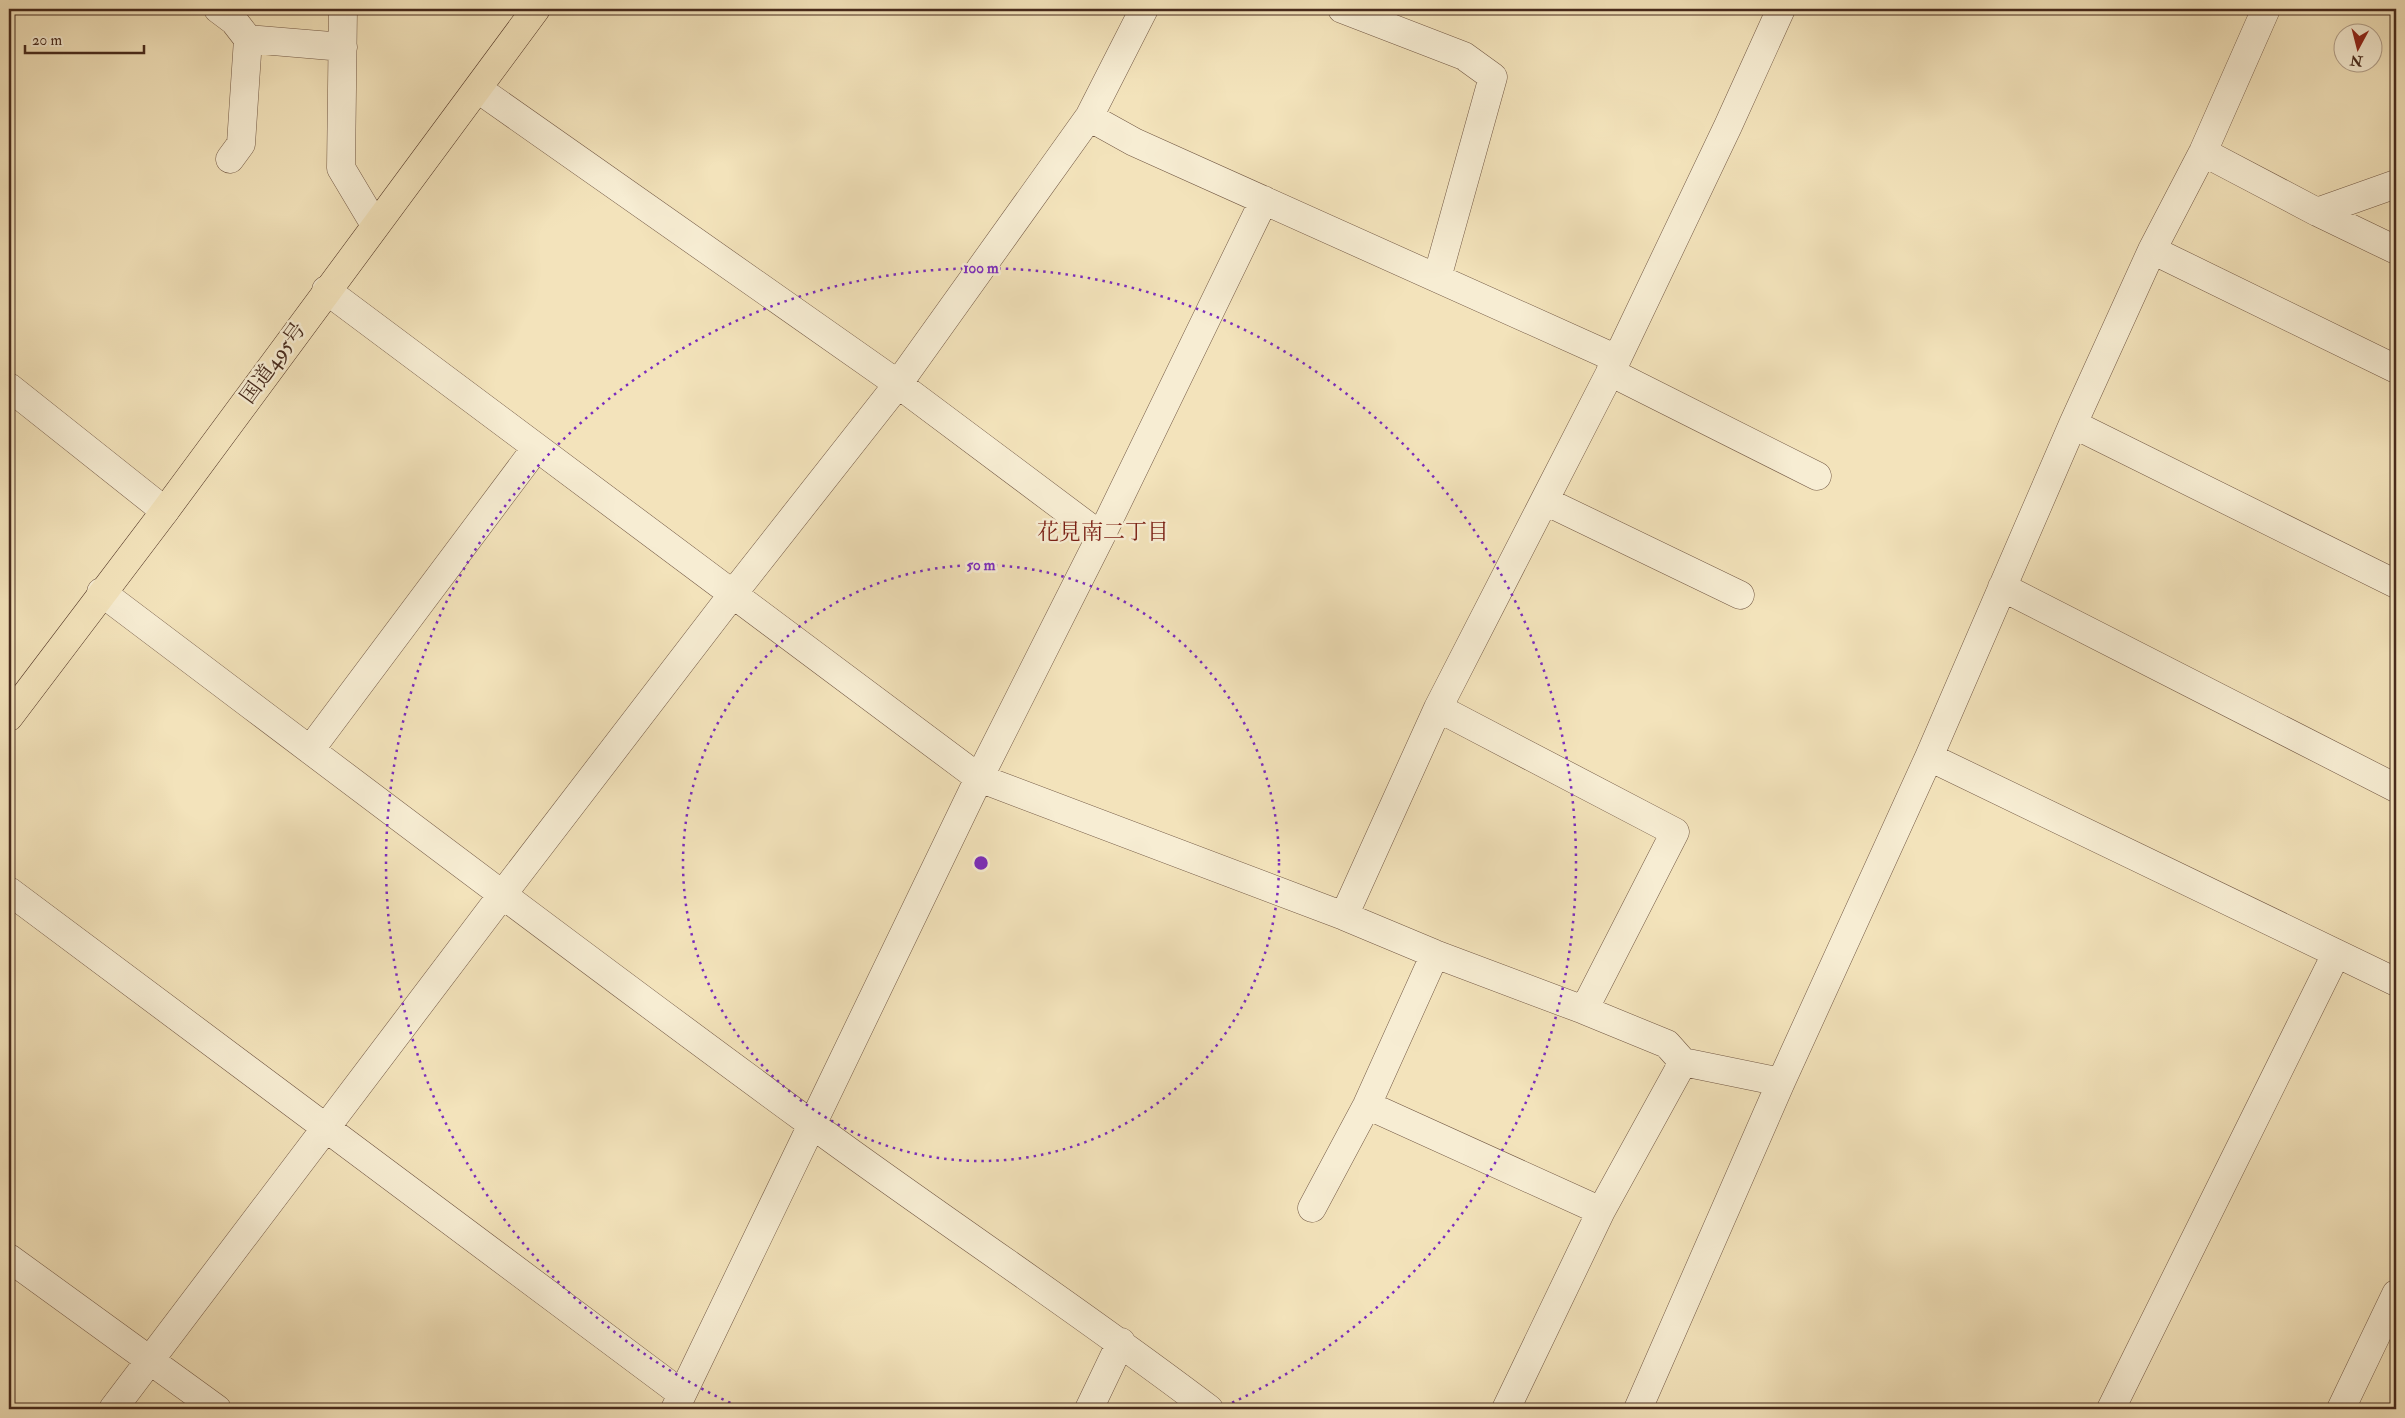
<svg xmlns="http://www.w3.org/2000/svg" width="2405" height="1418" font-family="'IM FELL Double Pica','Noto Serif JP',serif">
	<rect width="100%" height="100%" fill="#f3e3bb"/>
	<filter id="stains"><feTurbulence type="fractalNoise" baseFrequency=".004" numOctaves="4"/><feColorMatrix values="0 0 0 0 .2 0 0 0 0 .09 0 0 0 0 .02 0 0 0 .5 -.17"/></filter>
	<radialGradient id="worn" r=".72"><stop offset=".6" stop-color="#630" stop-opacity="0"/><stop offset="1" stop-color="#630" stop-opacity=".3"/></radialGradient>
	<g fill="none" stroke-linecap="round" stroke-linejoin="round">
		<defs>
			<path id="street" d="M 218,9 L 234,21 L 248,39 L 343,47
				M 343,9 L 341,168 L 375,225
				M 1144,9 L 1089,117 L 1134,142 L 1617,359
				M 1342,9 L 1464,56 L 1493,77 L 1437,278
				M 478,89 L 898,384 L 1101,536
				M 2203,152 L 2317,212 L 2396,250
				M 230,159 L 241,144 L 248,39
				M 2317,212 L 2396,184
				M 2152,250 L 2396,369
				M 326,290 L 979,778 L 1344,916 L 1435,954 L 1584,1010 L 1667,1044 L 1683,1062 L 1781,1082
				M 1610,372 L 1817,476
				M 9,387 L 165,511
				M 2073,424 L 2396,584
				M 1545,501 L 1740,595
				M 2002,587 L 2396,788
				M 101,592 C 337,770 572,949 810,1123 C 942,1220 1079,1310 1209,1409
				M 1438,708 L 1675,832 L 1584,1010
				M 310,750 L 536,448
				M 1929,757 L 2396,982
				M 9,891 L 682,1394
				M 1344,916 L 1438,708 L 1617,359 L 1728,126 L 1781,9
				M 1367,1105 L 1601,1211
				M 1312,1208 L 1367,1105 L 1435,954
				M 9,1258 L 217,1409
				M 113,1409 L 502,895 L 732,595 L 898,384 L 1089,117
				M 675,1409 L 979,778 L 1101,536 L 1264,200
				M 1089,1409 L 1121,1342
				M 1506,1409 L 1601,1211 L 1683,1062
				M 1638,1409 L 1781,1082 L 1929,757 L 2073,424 L 2152,250 L 2203,152 L 2266,9
				M 2111,1409 L 2336,954
				M 2341,1409 L 2396,1294"/>
			<path id="highway" d="M 9,717 L 165,511 L 536,9"/>
		</defs>
		<use href="#street" stroke="#725844" stroke-width="29"/>
		<use href="#highway" stroke="#472a1c" stroke-width="29"/>
		<use href="#street" stroke="#f7edd3" stroke-width="28"/>
		<use href="#highway" stroke="#f3e3bb" stroke-width="28"/>
	</g>
	<g fill="none" stroke="#7b2cbf" stroke-width="2.5" stroke-dasharray="2.5 5">
		<circle cx="981" cy="863" r="298"/>
		<path d="M744 1409A595 595 0 1 1 1218 1409"/>
	</g>
	<g text-anchor="middle" dominant-baseline="central" stroke-width="5" stroke-linejoin="round" paint-order="stroke">
		<g font-size="21" fill="#472a1c" stroke="#f7edd3">
			<text transform="translate(273 363) rotate(-54)">国道495号</text>
		</g>
		<g font-size="22" fill="#7a1f14" stroke="#f7edd3">
			<text x="1103" y="532">花見南二丁目</text>
		</g>
	</g>
	<circle cx="981" cy="863" r="8" fill="#7b2cbf" stroke="#f7edd3" stroke-width="2.5"/>
	<g font-size="15" text-anchor="middle" font-weight="bold" fill="#7b2cbf" stroke="#f7edd3" stroke-width="5" stroke-linejoin="round" paint-order="stroke">
		<text x="981" y="273">100 m</text>
		<text x="981" y="570">50 m</text>
	</g>
	<rect width="2405" height="1418" fill="none" stroke="#f3e3bb" stroke-width="30"/>
	<rect x="10" y="10" width="2385" height="1398" fill="none" stroke="#472a1c" stroke-width="2.5"/>
	<rect x="15" y="15" width="2375" height="1388" fill="none" stroke="#472a1c"/>
	<g transform="translate(2358 48) rotate(187)"><circle r="24" fill="#f7edd3" stroke="#b19f8a"/>
	<path d="M0-4L9 19L0 12L-9 19Z" fill="#8f2418"/>
	<text y="-8" font-size="14" font-weight="bold" text-anchor="middle" fill="#472a1c">N</text>
	</g>
	<path d="M25 45v8h119v-8" fill="none" stroke="#472a1c" stroke-width="2.5"/>
	<text x="32" y="45" font-size="15" fill="#472a1c" stroke="#f7edd3" stroke-width="4" paint-order="stroke">20 m</text>
	<rect width="100%" height="100%" filter="url(#stains)"/>
	<rect width="100%" height="100%" fill="url(#worn)"/>
</svg>
